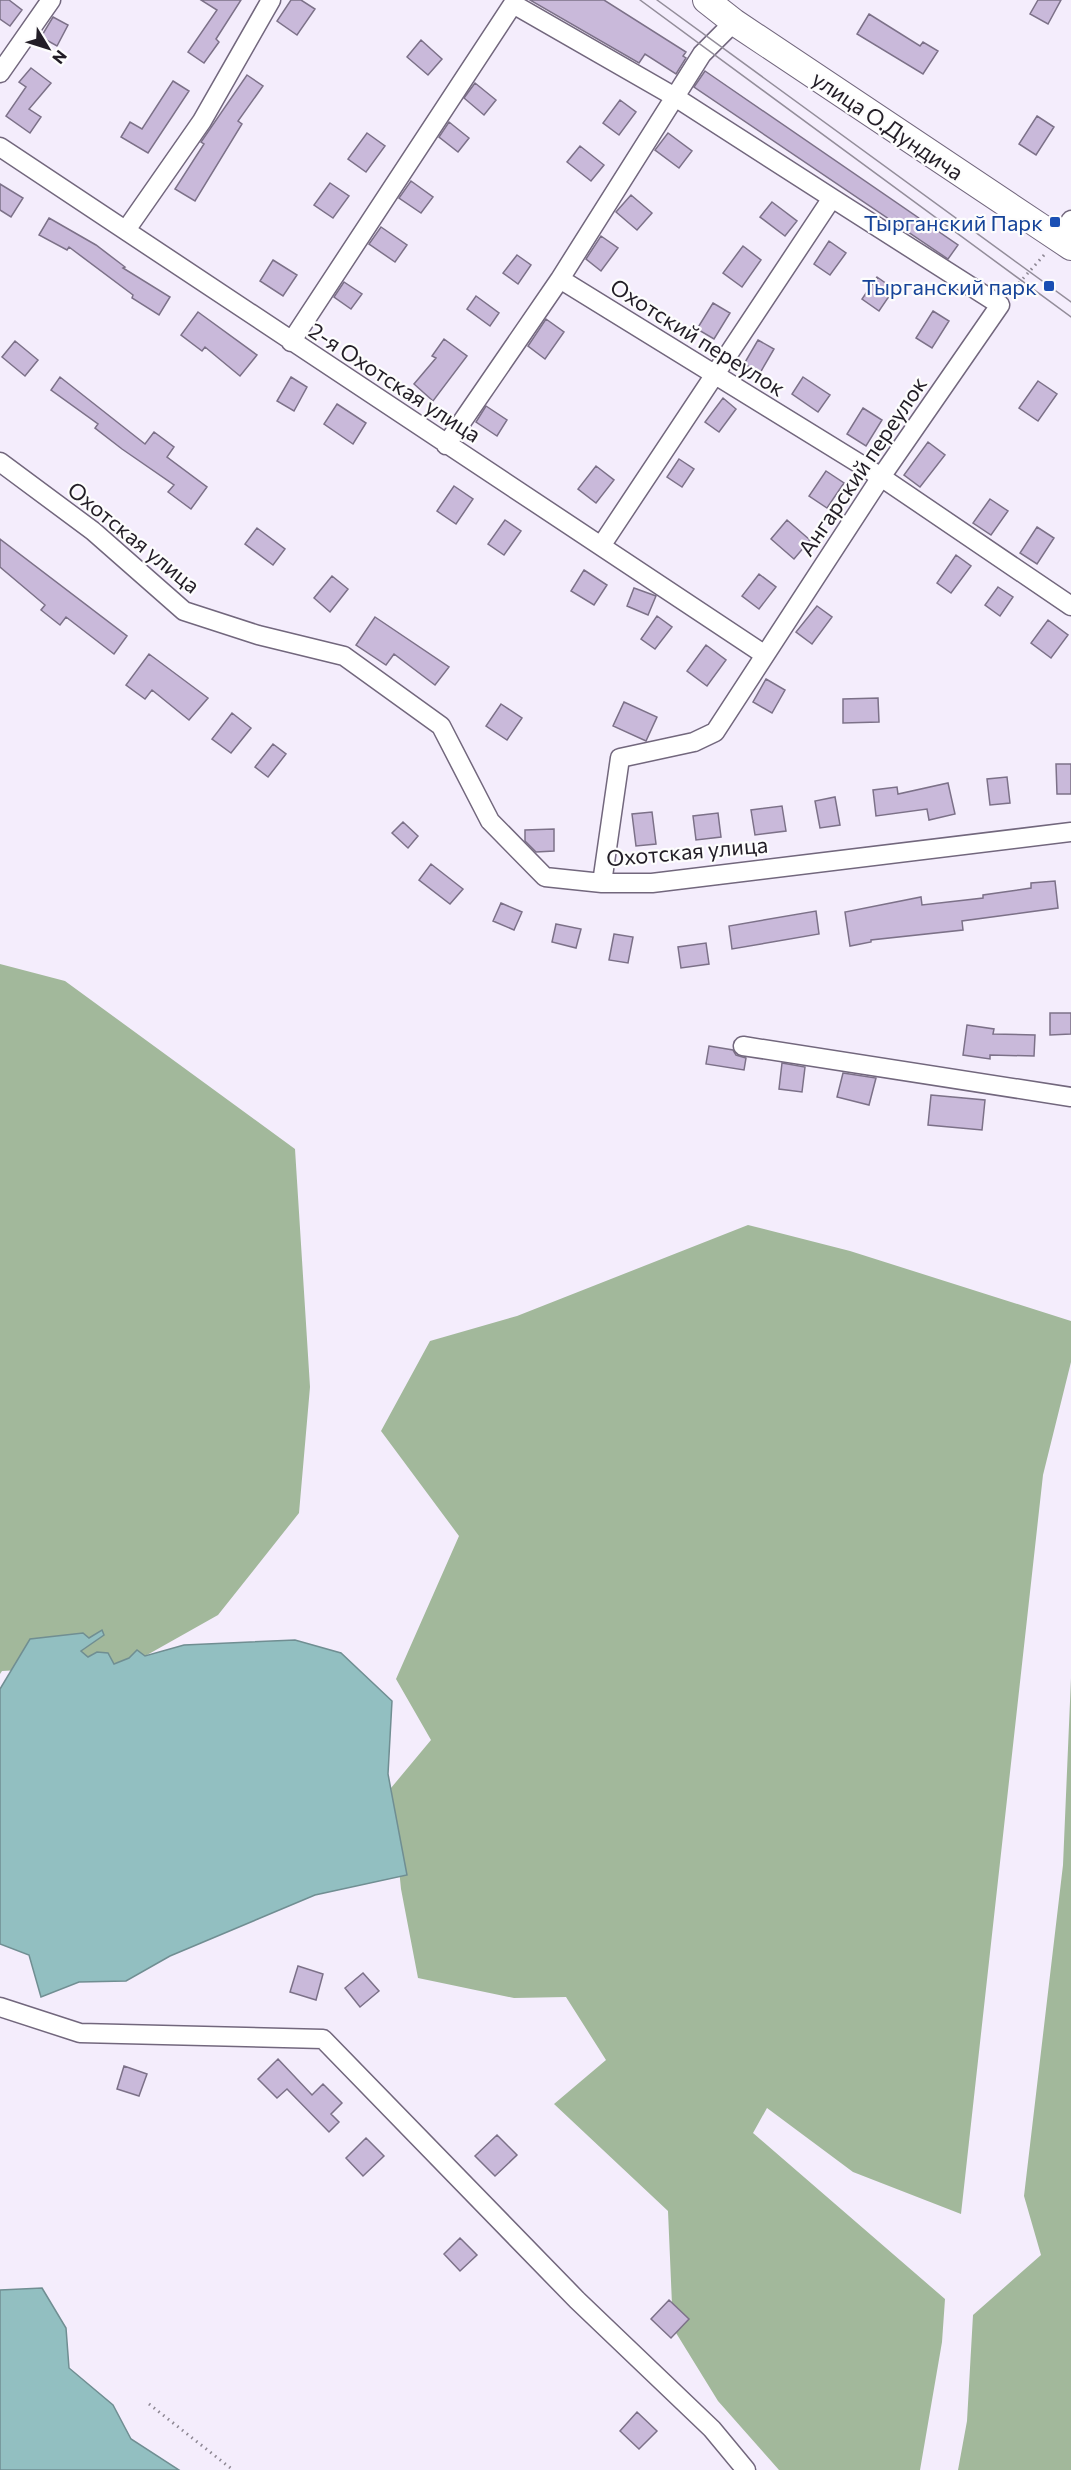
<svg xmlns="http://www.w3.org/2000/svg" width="1071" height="2470" font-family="Commissioner,sans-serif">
	<rect width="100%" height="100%" fill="#f4edfc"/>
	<path fill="#a2b89b" d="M 0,964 L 65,981 L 295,1149 L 310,1387 L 299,1513 L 218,1615 L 131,1664 L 2,1671 L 0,1674 Z
		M 748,1225 L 850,1251 L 1071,1321 L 1071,1362 L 1043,1475 L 961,2214 L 853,2172 L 767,2108 L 753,2133 L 945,2299 L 942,2342 L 920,2470 L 779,2470 L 718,2401 L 673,2328 L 668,2211 L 554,2104 L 606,2060 L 566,1997 L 514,1998 L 418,1978 L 401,1889 L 391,1788 L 431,1740 L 396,1679 L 459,1536 L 381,1431 L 430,1341 L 517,1316 Z
		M 1071,1678 L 1071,2470 L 958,2470 L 967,2421 L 973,2315 L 1041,2255 L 1024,2196 L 1063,1865 Z"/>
	<path fill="#92bfc1" stroke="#708e92" stroke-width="1.5" d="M 102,1630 L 104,1635 L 81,1651 L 88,1657 L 97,1652 L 108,1653 L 114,1664 L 129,1658 L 137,1650 L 145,1656 L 184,1645 L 295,1640 L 341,1653 L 392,1701 L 388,1774 L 407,1875 L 315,1895 L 170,1956 L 126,1981 L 79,1982 L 41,1997 L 29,1955 L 0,1944 L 0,1689 L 30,1639 L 83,1633 L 89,1638 Z
		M 42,2288 L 66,2328 L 69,2368 L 113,2405 L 131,2439 L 179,2470 L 0,2470 L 0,2290 Z"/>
	<path fill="#c9b9da" stroke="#7c7188" stroke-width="1.5" d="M 0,0 L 9,0 L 22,10 L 10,26 L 0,19 Z
		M 201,0 L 241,0 L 216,39 L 219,42 L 204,63 L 188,52 L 217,10 Z
		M 291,0 L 301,0 L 315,9 L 297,35 L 277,21 Z
		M 530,0 L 604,0 L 686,52 L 683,56 L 686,58 L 676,74 L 645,54 L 639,63 Z
		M 1038,0 L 1061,0 L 1048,24 L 1030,14 Z
		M 869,14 L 920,46 L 923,42 L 938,51 L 923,74 L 857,34 Z
		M 53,17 L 68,25 L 57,46 L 41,37 Z
		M 421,40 L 442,59 L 428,75 L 407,57 Z
		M 31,68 L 51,83 L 29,109 L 41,117 L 30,133 L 6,116 L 26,87 L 19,82 Z
		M 705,71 L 958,245 L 948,259 L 694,87 Z
		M 247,75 L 263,86 L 238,121 L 242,124 L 195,201 L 175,189 L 204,144 L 201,142 Z
		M 173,81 L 189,91 L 148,153 L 121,137 L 130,122 L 142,129 Z
		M 475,83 L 496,100 L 484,115 L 464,98 Z
		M 620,100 L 636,112 L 619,135 L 603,123 Z
		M 1037,116 L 1054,127 L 1036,155 L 1019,144 Z
		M 449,122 L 469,138 L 458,152 L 439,137 Z
		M 367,133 L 385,146 L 366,172 L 348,159 Z
		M 668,133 L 692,151 L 679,168 L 655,150 Z
		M 580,146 L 604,165 L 591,181 L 567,162 Z
		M 411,181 L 433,197 L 421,213 L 399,198 Z
		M 330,183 L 349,196 L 333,218 L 314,205 Z
		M 0,184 L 23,198 L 11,217 L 0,210 Z
		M 631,195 L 652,213 L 637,230 L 616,212 Z
		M 772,202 L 797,221 L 785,236 L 760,217 Z
		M 49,218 L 96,245 L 125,267 L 123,268 L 170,297 L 159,315 L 132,298 L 133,295 L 69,247 L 67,250 L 39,235 Z
		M 381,227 L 407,245 L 395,262 L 369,244 Z
		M 601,236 L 618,248 L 601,271 L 586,259 Z
		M 829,241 L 846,253 L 830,275 L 814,264 Z
		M 743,246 L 761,260 L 742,287 L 723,273 Z
		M 517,255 L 531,265 L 518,284 L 503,273 Z
		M 273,260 L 297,275 L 283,296 L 260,281 Z
		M 877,277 L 894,289 L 879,311 L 862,299 Z
		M 344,282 L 362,294 L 351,309 L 334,297 Z
		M 476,296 L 499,313 L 490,326 L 467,309 Z
		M 713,303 L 730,313 L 714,339 L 697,329 Z
		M 933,311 L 949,321 L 932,348 L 916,338 Z
		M 198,312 L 257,355 L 240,376 L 205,347 L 202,351 L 181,335 Z
		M 546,319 L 564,332 L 545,359 L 528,346 Z
		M 444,339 L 467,356 L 433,401 L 414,384 L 436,358 L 432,356 Z
		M 758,340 L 774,349 L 760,373 L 744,364 Z
		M 15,341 L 38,360 L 25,376 L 2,357 Z
		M 60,377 L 145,444 L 154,432 L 174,447 L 167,457 L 207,487 L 191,509 L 168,492 L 174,485 L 122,449 L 95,428 L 98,424 L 51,390 Z
		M 291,377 L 307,387 L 294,411 L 277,401 Z
		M 803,377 L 830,395 L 818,412 L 792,394 Z
		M 1038,381 L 1057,394 L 1038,421 L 1019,408 Z
		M 723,398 L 736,409 L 719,432 L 705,422 Z
		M 337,404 L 366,423 L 353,444 L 324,424 Z
		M 486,406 L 507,420 L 497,436 L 476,422 Z
		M 863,408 L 882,420 L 866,446 L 847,434 Z
		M 928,442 L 945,455 L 920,487 L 904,475 Z
		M 679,459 L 694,469 L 682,487 L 667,477 Z
		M 596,466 L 614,480 L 596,503 L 578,489 Z
		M 826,471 L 844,483 L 827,508 L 809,496 Z
		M 454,486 L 473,499 L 456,524 L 437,511 Z
		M 990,499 L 1008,511 L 991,535 L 973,523 Z
		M 505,520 L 521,531 L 504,555 L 488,544 Z
		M 787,520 L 810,540 L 794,559 L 771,539 Z
		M 1037,527 L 1054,538 L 1037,564 L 1020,553 Z
		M 257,528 L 285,549 L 273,565 L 245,544 Z
		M 0,539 L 127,636 L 114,654 L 66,617 L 60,625 L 41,610 L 45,605 L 0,567 Z
		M 956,555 L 971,566 L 951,593 L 937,583 Z
		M 584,570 L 607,585 L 594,605 L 571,591 Z
		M 759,574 L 776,587 L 759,609 L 742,596 Z
		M 332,576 L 348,589 L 330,612 L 314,598 Z
		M 998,587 L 1013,597 L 1000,616 L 985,605 Z
		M 634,588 L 656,596 L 648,615 L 627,606 Z
		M 817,606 L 832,617 L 812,644 L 796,632 Z
		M 657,616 L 672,627 L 655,649 L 641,639 Z
		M 375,617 L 449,667 L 435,685 L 394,654 L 386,665 L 356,645 Z
		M 1048,620 L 1068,635 L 1051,658 L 1031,643 Z
		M 706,645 L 726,660 L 707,686 L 687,671 Z
		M 149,654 L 208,698 L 189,720 L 152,690 L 145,699 L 126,685 Z
		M 766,679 L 785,690 L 772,713 L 753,702 Z
		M 878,698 L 879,722 L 843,723 L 843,699 Z
		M 624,702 L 657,717 L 646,741 L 613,726 Z
		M 501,704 L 522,718 L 507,740 L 486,726 Z
		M 232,713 L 251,728 L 231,753 L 212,739 Z
		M 273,744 L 286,754 L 268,777 L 255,767 Z
		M 1056,764 L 1071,764 L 1071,794 L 1057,794 Z
		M 1007,777 L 1010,803 L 990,805 L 987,779 Z
		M 948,783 L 955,814 L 929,820 L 927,809 L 876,816 L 873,790 L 897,787 L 898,794 Z
		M 835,797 L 840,825 L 820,828 L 815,801 Z
		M 782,806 L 786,831 L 755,835 L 751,810 Z
		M 652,812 L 656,844 L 636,846 L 632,814 Z
		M 718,813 L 721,837 L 696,840 L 693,816 Z
		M 403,822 L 418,836 L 408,848 L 392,833 Z
		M 554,829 L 554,851 L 536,852 L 525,841 L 525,830 Z
		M 431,864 L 463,889 L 450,904 L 419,880 Z
		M 1055,881 L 1058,908 L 962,921 L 963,930 L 871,940 L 871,942 L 850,946 L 845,912 L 921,897 L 922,905 L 983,898 L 983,895 L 1031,888 L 1031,883 Z
		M 501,903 L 522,912 L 514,930 L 493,921 Z
		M 816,911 L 819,934 L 732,949 L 729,926 Z
		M 556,924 L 581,929 L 576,948 L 552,942 Z
		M 614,934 L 633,937 L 628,963 L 609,960 Z
		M 706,943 L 709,964 L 681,968 L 678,947 Z
		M 1050,1013 L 1071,1013 L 1071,1034 L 1050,1035 Z
		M 967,1025 L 994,1029 L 993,1034 L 1035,1035 L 1034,1056 L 990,1055 L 990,1059 L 963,1055 Z
		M 709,1046 L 733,1050 L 736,1055 L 746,1058 L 744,1070 L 706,1064 Z
		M 782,1063 L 805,1067 L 802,1092 L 779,1089 Z
		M 843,1073 L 876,1078 L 869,1105 L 837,1097 Z
		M 931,1095 L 985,1100 L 982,1130 L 928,1125 Z
		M 298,1966 L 323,1974 L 316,2000 L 290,1992 Z
		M 363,1973 L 379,1991 L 360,2007 L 345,1988 Z
		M 278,2059 L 312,2095 L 323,2084 L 342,2103 L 331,2114 L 339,2122 L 329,2132 L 287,2089 L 277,2098 L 258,2079 Z
		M 124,2066 L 147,2074 L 139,2096 L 117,2089 Z
		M 497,2135 L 517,2155 L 495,2176 L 475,2156 Z
		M 366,2138 L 384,2156 L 363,2176 L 346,2158 Z
		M 460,2238 L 477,2255 L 460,2271 L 444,2254 Z
		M 669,2300 L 689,2319 L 671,2338 L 651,2319 Z
		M 637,2412 L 657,2431 L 639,2449 L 620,2431 Z"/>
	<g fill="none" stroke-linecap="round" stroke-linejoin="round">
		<defs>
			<path id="minor" d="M 734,22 L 702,54 L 560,279 L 881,477 L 1071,606
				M 0,73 L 51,0
				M 0,147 L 765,655
				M 126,230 L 202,121 L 271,0
				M 1059,239 L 1071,220
				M 291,342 L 513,4 L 675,97 L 832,198 L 601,546
				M 446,445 L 560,279
				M 0,462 L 93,531 L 184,611 L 258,635 L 344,656 L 441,726 L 490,821 L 545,877 L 602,883 L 652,883 L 1071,832
				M 602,883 L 620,758 L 694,742 L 715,732 L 881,477 L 1000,305 L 832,198
				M 743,1046 L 1071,1097
				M 0,2007 L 80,2033 L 323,2039 L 577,2300 L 712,2429 L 746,2470"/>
			<path id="secondary" d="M 706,0 L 734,22 L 1071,247"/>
		</defs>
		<use href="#minor" stroke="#72677d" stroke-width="21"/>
		<use href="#secondary" stroke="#72677d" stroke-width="28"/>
		<path stroke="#8d8793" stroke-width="3" stroke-dasharray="1.5 4.5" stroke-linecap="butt" d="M 1011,292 L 1045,254
			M 149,2404 L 233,2470"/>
		<use href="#minor" stroke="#fff" stroke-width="18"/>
		<use href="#secondary" stroke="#fff" stroke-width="26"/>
		<path stroke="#938d9a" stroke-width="1.5" d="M 640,0 L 1071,317
			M 657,0 L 1071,302"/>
	</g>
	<g fill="#1a4fb4" stroke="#fdfdfd" stroke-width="2">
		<rect x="1049" y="216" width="12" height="12" rx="3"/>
		<rect x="1043" y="280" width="12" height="12" rx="3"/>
	</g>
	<g text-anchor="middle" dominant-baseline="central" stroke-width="4.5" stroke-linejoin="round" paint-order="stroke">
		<g font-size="22" fill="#221d26" stroke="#fdfdfd">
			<text transform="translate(888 125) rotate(34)">улица О.Дундича</text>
			<text transform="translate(698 337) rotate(32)">Охотский переулок</text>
			<text transform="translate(395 382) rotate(33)">2-я Охотская улица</text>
			<text transform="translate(862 466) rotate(-56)">Ангарский переулок</text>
			<text transform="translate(134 537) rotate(39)">Охотская улица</text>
			<text transform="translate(687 851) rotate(-5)">Охотская улица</text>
		</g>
		<g font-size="22" fill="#164399" stroke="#fdfdfd" text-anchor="end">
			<text x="1043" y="222">Тырганский Парк</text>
			<text x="1037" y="286">Тырганский парк</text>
		</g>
	</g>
	<g transform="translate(48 48) rotate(128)" stroke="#fdfdfd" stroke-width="4.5" paint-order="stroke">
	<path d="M0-4.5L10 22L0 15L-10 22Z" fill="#221d26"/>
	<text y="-9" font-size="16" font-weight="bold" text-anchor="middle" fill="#221d26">N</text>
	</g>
</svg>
